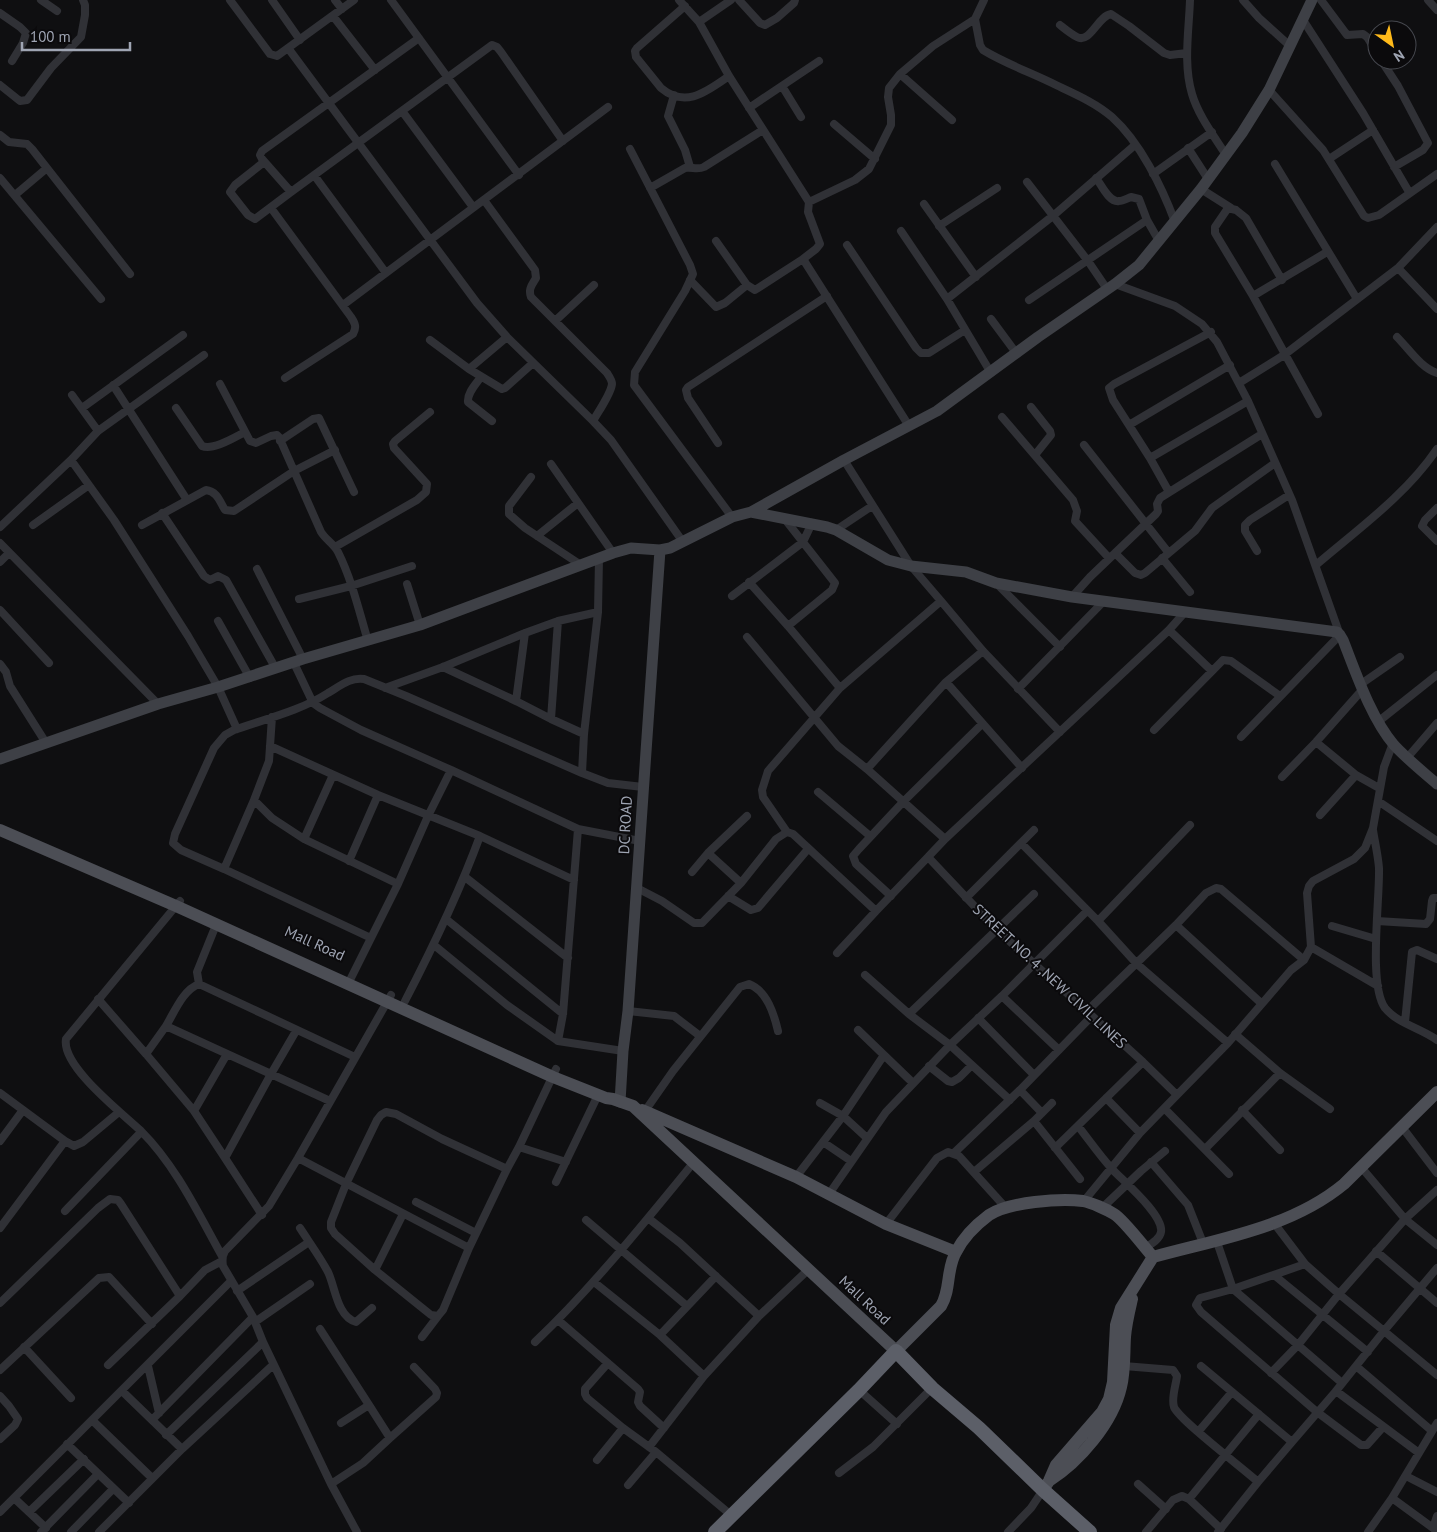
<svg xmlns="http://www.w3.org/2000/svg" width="1437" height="1532" font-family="'PT Sans',sans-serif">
	<rect width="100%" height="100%" fill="#0f0f11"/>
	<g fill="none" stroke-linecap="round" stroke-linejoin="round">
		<path stroke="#303136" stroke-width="8" d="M 41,0 L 57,11
			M 230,0 L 270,54 L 277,56 L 354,0
			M 272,0 L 300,40
			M 335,0 L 342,9
			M 391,0 L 519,175
			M 679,0 L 699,22 L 729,76 L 809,202 L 855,180 L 869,169 L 891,125 L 891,115 L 888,97 L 889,88 L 900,74 L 933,46 L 975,19
			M 739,0 L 760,23 L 765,25 L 777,18 L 794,3 L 795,0
			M 984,0 L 975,19 L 980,45 L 983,50 C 1006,64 1032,73 1056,85 C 1075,94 1096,103 1112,117 C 1140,142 1162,187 1175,222
			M 1190,0 C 1189,30 1183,64 1192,94 C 1198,115 1214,136 1226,155
			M 1243,0 L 1259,18 L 1290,46
			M 1321,0 L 1347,35 L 1363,34 L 1367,37 L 1377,53
			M 1428,0 L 1437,10
			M 685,6 L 637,48 L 635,51 L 636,57 L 661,88 C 686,109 707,91 729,76
			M 0,13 L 20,27 L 26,33 L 23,43 L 12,61
			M 333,16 L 375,70
			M 1303,20 L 1363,113 L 1409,192
			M 699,22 L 731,0
			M 1060,25 C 1065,29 1071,34 1077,37 C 1090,44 1098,16 1111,14 L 1129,26 L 1164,53 L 1170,55 L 1187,53
			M 288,48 L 477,303 L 507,337 L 593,421 L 611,440 L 683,542
			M 1381,60 L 1398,86 L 1428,143 L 1423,150 L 1394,167
			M 900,74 L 952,120
			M 0,85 L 20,101 L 27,100 L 51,68 L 81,37 L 85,15 L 85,5 L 83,0
			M 782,86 L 801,117
			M 1269,90 L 1323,150 L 1364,216 L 1368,218 L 1379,215 L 1437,174
			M 674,95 L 668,116 L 685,150 L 690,167
			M 749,108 L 819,61
			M 402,111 L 473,207
			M 834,124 L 875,159
			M 0,135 L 9,142 L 27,144 L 32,149 L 130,274
			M 1188,148 L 1208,179
			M 630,149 L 690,265 L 693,274 L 685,291 L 635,372 L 634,385 L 732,517
			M 1329,159 L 1373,130
			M 264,162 L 235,185 L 230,192 L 248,215 L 255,219 L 291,192 L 492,45 L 497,47 L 501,52 L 563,141
			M 1275,164 L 1357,299
			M 1153,174 L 1212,132
			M 314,175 L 386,273
			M 0,178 L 101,299
			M 1096,178 C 1101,184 1109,203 1119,201 C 1123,201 1128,198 1131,197 L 1139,199 L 1147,220 L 1159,241
			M 1027,182 L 1088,261 L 1107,289
			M 650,188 L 685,168 C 692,167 698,170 704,167 L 763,130
			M 1201,189 L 1231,208
			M 291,192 L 262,159 L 260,155 L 262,151 L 419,38
			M 15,195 L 47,168
			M 484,200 L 535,270 L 536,278 C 532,285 528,289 531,297 L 607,373 C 609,376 612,380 612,384 C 611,394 598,412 593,421
			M 924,204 L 976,277
			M 271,208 L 351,317 C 355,323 357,327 353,334 L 285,378
			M 939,226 L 997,188
			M 901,231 L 947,299 L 991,373
			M 716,241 L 747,285 L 755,290 L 803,259 L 909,426
			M 847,245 L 916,348 L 921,353 L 929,353 L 965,330
			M 803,259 L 816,249 L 820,244 L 808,212 L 809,202
			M 1398,268 L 1437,309
			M 690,280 L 716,307 L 725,303 L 747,285
			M 1282,280 L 1246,218 L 1236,210 L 1228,208 L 1215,227 L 1215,233 L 1253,296 L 1318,414
			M 1115,284 L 1175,306 L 1202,324 L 1217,342 L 1248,401 L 1292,500 L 1340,635 L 1241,737
			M 1253,296 L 1327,252
			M 947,299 L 1054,215 L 1135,145
			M 1029,300 L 1147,220
			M 343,305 L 608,107
			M 991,319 L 1017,354
			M 555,321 L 594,285
			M 1397,337 C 1409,349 1421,368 1437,373
			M 430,340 L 469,369 L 502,389 L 505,388 L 533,363
			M 469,369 L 507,337
			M 481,377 C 476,384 467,393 468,402 L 492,421
			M 1239,383 L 1284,355 L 1398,268 L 1437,227
			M 220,384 L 250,441 L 256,443 L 271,436 L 277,435 L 279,437 L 321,532 C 326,540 334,544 338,552 C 352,580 359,611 368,641
			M 113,385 L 187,500
			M 72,395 L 98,431
			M 1031,407 L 1050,431 L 1051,435 L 1035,455
			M 82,408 L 183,335
			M 176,408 L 202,446 C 213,451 235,437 245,432
			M 1002,417 L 1073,500 L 1077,511 L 1075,521 L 1109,558
			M 1129,425 L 1230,365
			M 280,441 L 313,419 L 319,418 L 354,492
			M 718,443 L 688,398 L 686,390 L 688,387 L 827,296
			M 1084,445 L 1168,552
			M 1150,458 L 1248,401
			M 71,460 L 114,520 L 188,636 L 218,687 L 237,729
			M 844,460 L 911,566 L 941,601
			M 551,464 L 613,553
			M 531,477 L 509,506 L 509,514 L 525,528 L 581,565
			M 1169,492 L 1150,458 L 1113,400 L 1109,388 L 1114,384 L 1211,332
			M 1437,508 L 1425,520 L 1422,526 L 1437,541
			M 162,513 L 204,576 L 210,580 L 218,576 L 226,580 L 276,669
			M 784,518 L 835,583 L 832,590 L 788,626
			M 33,525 L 89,485
			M 142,525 L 206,490 C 217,491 220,502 225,510 L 234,511 L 294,471 L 335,450
			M 0,527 L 71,460 L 98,431 L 204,355
			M 836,530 L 872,506
			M 537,536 L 578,503
			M 0,543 L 158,704
			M 335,547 L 417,500 L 426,492 L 427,484 L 394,448 L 393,444 L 395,441 L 430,412
			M 1257,551 L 1245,531 L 1245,525 L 1250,520 L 1289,495
			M 1115,553 L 1135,573 L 1141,575 L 1145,573 L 1195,531 L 1212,508 L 1275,463
			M 1162,558 L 1190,592
			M 0,562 L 9,553
			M 1316,565 C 1358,529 1406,495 1437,449
			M 257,569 L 303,659
			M 749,582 L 788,626 L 840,688
			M 996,583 L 1060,647
			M 407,584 L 420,625
			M 732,596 L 803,542 L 812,523
			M 1072,597 L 1090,577 L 1156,514 L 1158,511 L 1157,504 L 1160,498 L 1262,434
			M 299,599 L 351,586 L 412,566
			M 0,610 L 49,663
			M 598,612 L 584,734 L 582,773 L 608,783 L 643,787
			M 1185,612 L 1169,630 L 945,839 L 928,857 L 996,929 L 1143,1062 L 1177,1095 L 1228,1043 L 1291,970 L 1304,960 L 1311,947 L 1307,893 L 1309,886 L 1313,881 L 1354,859 L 1365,848 L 1373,828 L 1384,767 L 1393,743
			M 218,621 L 250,678
			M 558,621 L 551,719 L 584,734
			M 1169,630 L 1212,671
			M 525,633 L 516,701 L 551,719
			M 747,637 L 838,746 L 867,769 L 945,839
			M 294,663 L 313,703 L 320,708 L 361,730 L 451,770
			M 0,664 L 6,672 L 10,686 L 46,743
			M 443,667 L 516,701
			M 946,682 L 1022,768
			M 1361,684 L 1400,657
			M 385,688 L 443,667 L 525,633 L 558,621 L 598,612 L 599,558
			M 1018,689 L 1103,602
			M 1379,721 L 1437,675
			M 1154,730 L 1223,660 L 1231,661 L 1280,696
			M 1316,742 L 1356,775 L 1379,788
			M 270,746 L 378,795 L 480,836 L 574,880
			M 1407,758 L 1437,723
			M 867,769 L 946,682 L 983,651
			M 1282,777 L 1316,742 L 1363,689
			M 818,792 L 870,836
			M 254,800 L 272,818 L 304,839 L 333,775
			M 1378,801 L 1437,841
			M 1320,815 L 1356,775
			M 1373,830 C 1375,843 1378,855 1379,868 C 1380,899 1368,985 1385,1008 C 1398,1024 1421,1028 1437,1040
			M 787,832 L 763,797 L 762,790 L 768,771 L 840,688 L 941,601 L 983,651 L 1060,732
			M 304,839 L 398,884
			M 1021,843 L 1098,921 L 1137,964 L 1228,1043
			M 708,853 L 741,883
			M 349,861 L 378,795
			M 224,869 L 254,800 L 269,761 L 272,717
			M 692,872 L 708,853 L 747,816
			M 465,877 L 568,958
			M 637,888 L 662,901 L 694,923 L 702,923 L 741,883 L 776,839 L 787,832 L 793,834 L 876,911 L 928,857
			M 728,896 L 751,910 L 758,908 L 808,849
			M 891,896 L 856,864 L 853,856 L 859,849 L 903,802 L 982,724
			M 966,898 L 1034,830
			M 180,901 L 66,1039 C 61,1066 122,1113 141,1131 C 176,1166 198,1213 222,1256
			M 446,919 L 563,1014
			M 1098,921 L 1190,825
			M 1377,921 L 1426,924 L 1430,919 L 1432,901 L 1433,898 L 1437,898
			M 1176,925 L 1261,1003
			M 1332,926 L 1376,939
			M 371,938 L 224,869 L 181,850 L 173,843 L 175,834 L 214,748 L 225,735 L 234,730 C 265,719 300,711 328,693 C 340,686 350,677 364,679 L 406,696 L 582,773
			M 434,945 L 507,1005 L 558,1041 L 623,1051
			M 1311,947 L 1378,986
			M 837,953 L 876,911
			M 865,975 L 909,1014 L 950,1045 L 1010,1100
			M 199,984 L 197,972 L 216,925
			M 348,984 L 398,884 L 428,816 L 451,770 L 578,829 L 640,841
			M 1002,996 L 1059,1050
			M 98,999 L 146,1054
			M 405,1001 C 433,947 459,893 480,836
			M 628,1011 L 674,1016 L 700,1036
			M 1087,1011 L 1176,925 L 1206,893 L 1216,888 L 1221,889 L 1304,960
			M 909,1014 L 1034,894
			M 978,1018 L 1034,1075
			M 1405,1022 L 1412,952 L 1417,950 L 1437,959
			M 166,1026 L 146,1054 L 194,1111 L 225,1158
			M 858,1030 L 913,1083
			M 296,1031 L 271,1074 L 166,1026 C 175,1011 183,990 199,984 L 355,1057
			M 1235,1034 L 1280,1073 L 1330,1109
			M 558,1041 L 563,1014 L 578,829
			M 929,1066 L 948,1081 L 952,1082 L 959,1078 L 972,1065
			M 1020,1090 L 1042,1113
			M 0,1093 L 65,1141 L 74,1146 L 83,1142 L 119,1112
			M 1106,1098 L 1140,1133
			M 820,1103 L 843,1116 L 867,1138
			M 1165,1109 L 1229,1174
			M 1242,1110 L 1280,1150
			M 194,1111 L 227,1054
			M 645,1111 L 673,1071 L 740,987 L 749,984 C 767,991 774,1014 778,1031
			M 386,1112 L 396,1114 L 442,1139 L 507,1169 L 469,1248 L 443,1310 L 438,1316 L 431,1315 L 375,1270 L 335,1234 L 331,1228 L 331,1222 L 346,1184 L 377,1120 L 381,1115 Z
			M 1034,1121 L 1080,1179
			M 1078,1126 C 1089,1140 1100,1156 1112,1169 C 1123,1181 1164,1215 1161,1232 C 1160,1239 1151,1244 1145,1248
			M 1402,1127 L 1437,1173
			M 0,1141 L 23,1110
			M 823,1142 L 851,1161
			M 519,1147 L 566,1162
			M 1055,1148 L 1143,1062
			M 1205,1149 L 1280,1073
			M 954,1153 L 1020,1090 L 1092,1016
			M 298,1158 L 469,1248
			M 1151,1162 L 1188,1205 L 1203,1243
			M 1361,1167 L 1405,1219 L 1437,1190
			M 507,1169 L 519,1147 L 556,1069
			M 974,1172 L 1034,1121 L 1052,1103
			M 796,1177 L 843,1116 L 884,1055
			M 556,1182 L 598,1095
			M 829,1194 L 886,1112 L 950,1045 L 1002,996 L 1087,911
			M 1084,1201 L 1140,1133 L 1177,1095
			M 416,1202 L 476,1233
			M 1101,1209 L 1141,1171 L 1165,1151
			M 65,1211 L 141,1132
			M 262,1215 L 225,1158 L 271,1074 L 330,1101
			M 648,1218 L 680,1243 L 759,1316
			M 586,1220 L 687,1306
			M 1274,1223 L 1305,1264
			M 886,1224 L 937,1158 L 948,1152 L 959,1156 L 1006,1208
			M 0,1228 L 65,1141
			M 300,1228 C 309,1242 320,1257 328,1272 C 335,1286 337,1317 356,1322 L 372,1308
			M 1216,1239 L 1233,1289 L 1200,1298 L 1196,1305 L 1201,1312 L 1317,1412 L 1361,1445 L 1367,1445 L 1383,1427
			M 1437,1245 L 1405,1219 L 1339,1294 L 1384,1331 L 1437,1268
			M 1376,1251 L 1437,1303
			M 375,1270 L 403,1214
			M 1274,1275 L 1368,1352
			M 594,1282 L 660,1335 L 704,1376
			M 237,1291 L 309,1242
			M 0,1303 L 98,1208 L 110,1199 L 118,1200 L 121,1204 L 180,1296 L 205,1270 L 222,1261
			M 558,1320 L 638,1389 L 640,1392 L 638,1402 L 640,1406 L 664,1428
			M 255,1322 L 310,1284
			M 320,1329 L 369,1405
			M 660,1335 L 716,1276
			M 422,1337 L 438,1316
			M 535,1342 C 593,1287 643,1224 694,1162
			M 24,1347 L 71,1398
			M 608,1363 L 585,1389 L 585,1394 L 587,1398 L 623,1428 L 656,1452 L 731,1515
			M 108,1365 L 180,1296
			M 148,1366 L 159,1413
			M 1124,1366 L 1173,1370 L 1177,1376 C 1176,1385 1171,1398 1174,1407 C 1179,1420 1244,1469 1258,1482 L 1292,1442
			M 1201,1366 L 1292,1442 L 1336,1391
			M 1356,1366 L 1384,1331 L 1437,1375
			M 0,1370 L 99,1278 L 109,1277 L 152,1324
			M 1271,1373 L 1298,1345 L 1339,1294 L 1305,1264 L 1233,1289 L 1342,1383
			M 859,1390 L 897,1424
			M 122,1391 L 182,1449
			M 0,1396 L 9,1406 L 18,1419 L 15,1425 L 0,1439
			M 152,1420 L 253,1317
			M 93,1421 L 152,1478
			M 1198,1432 L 1232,1392
			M 166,1435 L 263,1342
			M 390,1438 L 436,1397 L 437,1393 L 435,1389 L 414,1367
			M 67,1444 L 129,1503
			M 649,1447 L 704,1376 L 759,1316 L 809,1269
			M 1419,1453 L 1336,1391 L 1356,1366 L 1432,1431
			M 597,1460 L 623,1428
			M 839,1473 L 873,1447 L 932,1388
			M 1406,1476 L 1437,1492
			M 331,1484 L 363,1463 L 390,1438 L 369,1405 L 341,1423
			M 1138,1484 L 1166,1509
			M 628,1485 L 656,1452
			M 14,1498 L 46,1528
			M 1392,1498 L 1433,1528
			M 1189,1499 L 1259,1414
			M 0,1512 L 231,1281
			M 29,1512 L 84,1459
			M 1437,1516 L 1433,1528 L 1437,1531
			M 41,1532 L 98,1474
			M 71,1532 L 113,1489
			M 99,1532 L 182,1449 L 273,1365
			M 357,1532 L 331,1484 L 263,1342 L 253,1317 L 223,1266 C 222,1260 222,1256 225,1251 L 269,1206 L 298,1158 L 391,995
			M 1008,1532 L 1031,1508 L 1043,1490
			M 1146,1532 L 1173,1500 L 1182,1496 L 1189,1499 L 1221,1529
			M 1218,1532 L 1258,1482
			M 1368,1532 L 1392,1498 L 1437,1423"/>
		<path stroke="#3e4046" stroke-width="11" d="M 751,512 L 827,527 L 836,530 L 888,560 L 911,566 L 966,572 L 996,583 L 1072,597 L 1337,632 L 1340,635 L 1343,640 C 1356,673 1371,718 1394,745 C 1407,759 1422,771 1437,784
			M 0,759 L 158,704 L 218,687 L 303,659 L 420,625 L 613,553 L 631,548 L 660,550 L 670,548 L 732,517 L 751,512 L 844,460 L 937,411 L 1038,337 L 1115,284 L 1139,265 L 1201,189 L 1242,133 L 1269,90 L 1312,0
			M 620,1102 L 623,1051 L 628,1011 L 660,550"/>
		<path stroke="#4c4e55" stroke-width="12" d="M 0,830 L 176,906 L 553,1077 L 606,1098 L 613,1099 L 633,1106 L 896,1351 L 941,1306 C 951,1290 946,1269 956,1252 C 963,1238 977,1224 989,1215 C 1009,1202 1060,1198 1083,1201 C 1092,1203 1106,1209 1114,1214 C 1124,1220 1144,1247 1153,1257
			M 642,1110 L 796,1177 L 886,1224 L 956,1252
			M 1049,1481 C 1079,1462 1113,1423 1121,1387 C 1125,1371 1124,1354 1125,1337 C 1126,1324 1129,1312 1132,1299
			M 1043,1490 L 1049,1481 L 1056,1465 L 1102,1412 L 1109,1399 L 1113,1382 L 1116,1325 L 1121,1308 L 1153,1257 C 1218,1239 1291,1228 1344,1184 L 1437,1092"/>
		<path stroke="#5c5f68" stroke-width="14" d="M 715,1532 L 859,1390 L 896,1351 L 932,1388 L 979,1428 L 1043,1490 L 1090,1532"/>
	</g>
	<g text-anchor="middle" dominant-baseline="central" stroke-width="4" stroke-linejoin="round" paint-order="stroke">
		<g font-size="15" fill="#9fa5b3" stroke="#0b0a0c">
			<text transform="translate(625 825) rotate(-87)">DC ROAD</text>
			<text transform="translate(315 943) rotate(24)">Mall Road</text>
			<text transform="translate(1050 976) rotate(43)">STREET NO. 4 ,NEW CIVIL LINES</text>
			<text transform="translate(865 1300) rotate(43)">Mall Road</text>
		</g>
	</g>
	<g transform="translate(1392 45) rotate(147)"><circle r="24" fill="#0b0a0c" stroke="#46484f"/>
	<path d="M0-4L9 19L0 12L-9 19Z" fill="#ffba1a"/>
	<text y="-8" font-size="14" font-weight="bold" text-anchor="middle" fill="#9fa5b3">N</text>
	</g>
	<path d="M22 42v8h108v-8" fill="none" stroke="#9fa5b3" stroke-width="2.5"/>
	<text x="30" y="42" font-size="15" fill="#9fa5b3" stroke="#0b0a0c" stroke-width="4" paint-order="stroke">100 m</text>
</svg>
